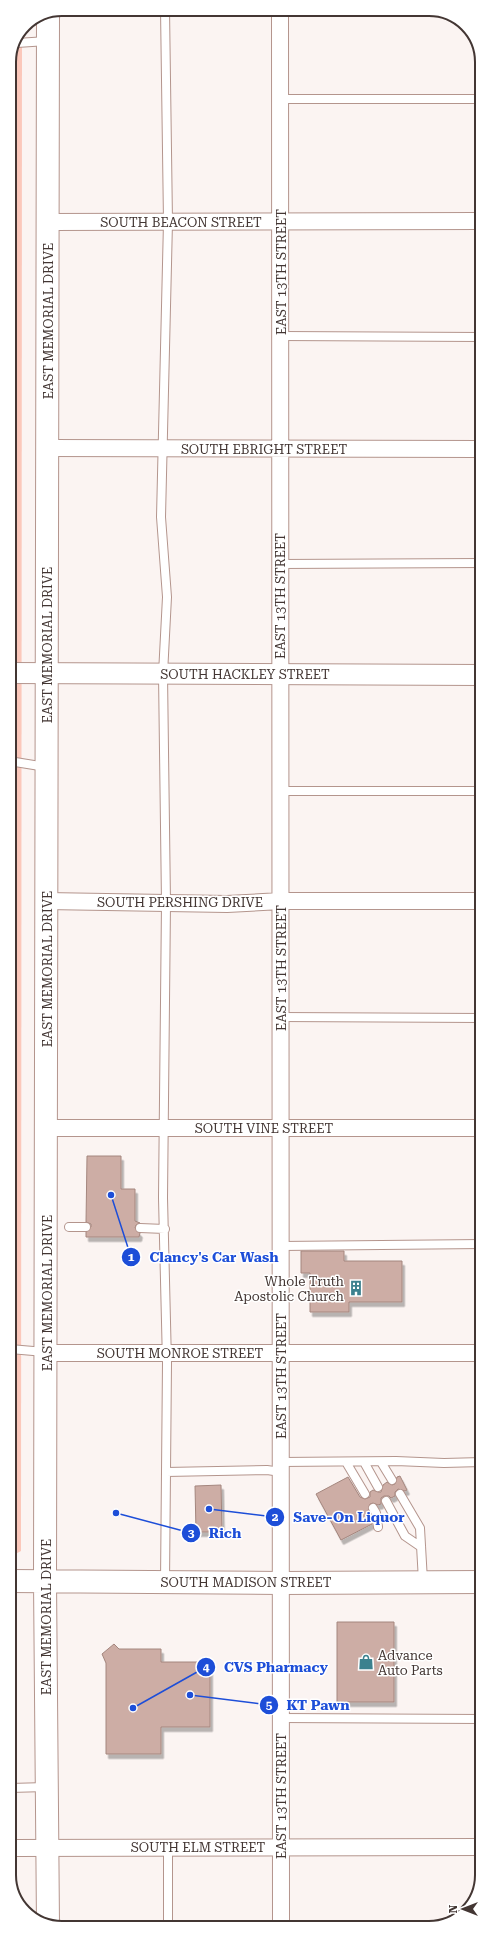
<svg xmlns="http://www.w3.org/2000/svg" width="491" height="1937" font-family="'Roboto Serif',serif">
	<defs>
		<filter id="shadow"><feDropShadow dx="2.5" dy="4.5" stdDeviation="0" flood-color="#0004"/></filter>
	</defs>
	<rect width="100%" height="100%" fill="#fbf4f2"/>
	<path fill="#fbc8bb" d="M 22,30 L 21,1551 L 10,1557 L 9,62 Z"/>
	<path fill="#cdada5" stroke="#a4867e" filter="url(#shadow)" d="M 87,1156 L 121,1156 L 121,1189 L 135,1189 L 135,1221 L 140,1223 L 136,1225 L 135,1228 L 140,1233 L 139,1237 L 86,1237 L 86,1232 L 91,1227 L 91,1224 L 86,1222 Z
		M 301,1251 L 344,1251 L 344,1261 L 402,1261 L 402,1302 L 349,1302 L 349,1312 L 310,1312 L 310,1273 L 301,1273 Z
		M 400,1476 L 407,1490 L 405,1491 L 398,1489 L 395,1492 L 395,1496 L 391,1498 L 389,1496 L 384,1496 L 381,1498 L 381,1504 L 378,1505 L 373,1503 L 370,1504 L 368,1511 L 366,1512 L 372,1524 L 341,1540 L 316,1494 L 348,1477 L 360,1497 L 365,1499 L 370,1497 L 370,1492 L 373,1490 L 378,1492 L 381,1492 L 383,1485 L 387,1482 L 392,1485 L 395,1484 L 397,1477 Z
		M 221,1485 L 222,1532 L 196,1532 L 195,1486 Z
		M 337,1622 L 394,1622 L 394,1702 L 337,1702 Z
		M 114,1644 L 119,1649 L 161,1649 L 161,1662 L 210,1662 L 210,1727 L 161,1727 L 161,1754 L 106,1754 L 106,1663 L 102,1654 Z"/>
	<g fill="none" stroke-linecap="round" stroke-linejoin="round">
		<defs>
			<path id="service" d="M 165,9 L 168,222 L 161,517 L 167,597 L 163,674 L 166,903 L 163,1198 L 167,1363 L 165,1582
				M 17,43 L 47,41
				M 280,99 L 481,99
				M 281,336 L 481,337
				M 280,564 L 481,563
				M 9,761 L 46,767
				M 281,791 L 481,791
				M 280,1017 L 482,1018
				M 69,1227 L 86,1227
				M 140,1228 L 165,1229
				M 281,1246 L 482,1244
				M 10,1349 L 45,1352
				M 281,1462 L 396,1461 L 444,1463 L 482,1462
				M 346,1462 L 365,1494
				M 364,1462 L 378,1487
				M 381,1462 L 392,1480
				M 166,1472 L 267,1470 L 281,1472
				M 400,1494 L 420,1528 L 423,1581
				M 386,1501 L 405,1536 L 421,1547
				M 373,1508 L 376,1513 L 378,1527
				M 281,1718 L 482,1719
				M 10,1788 L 46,1787
				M 168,1928 L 168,1847"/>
			<path id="minor" d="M 280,9 L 281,1927
				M 48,222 L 481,221
				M 48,448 L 481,449
				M 46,901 L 227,904 L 281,901 L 481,901
				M 47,1128 L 482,1128
				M 47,1353 L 482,1353
				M 10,1848 L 482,1847"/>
			<path id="tertiary" d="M 9,673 L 481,675"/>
			<path id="secondary" d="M 48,15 L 45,1581 L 48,1924
				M 10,1581 L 282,1583 L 482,1582"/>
		</defs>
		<use href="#service" stroke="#b4958d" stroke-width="10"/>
		<use href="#minor" stroke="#b4958d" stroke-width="18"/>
		<use href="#tertiary" stroke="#b4958d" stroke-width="22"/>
		<use href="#secondary" stroke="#b4958d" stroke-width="24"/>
		<use href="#service" stroke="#fff" stroke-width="8"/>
		<use href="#minor" stroke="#fff" stroke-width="16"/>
		<use href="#tertiary" stroke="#fff" stroke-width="20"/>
		<use href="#secondary" stroke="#fff" stroke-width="22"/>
	</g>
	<defs>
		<symbol id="building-bare" viewBox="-9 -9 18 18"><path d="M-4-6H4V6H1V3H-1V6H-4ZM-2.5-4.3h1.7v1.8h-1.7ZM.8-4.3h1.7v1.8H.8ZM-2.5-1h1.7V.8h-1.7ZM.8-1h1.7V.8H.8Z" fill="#3c818e" stroke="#fff" stroke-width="2.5" paint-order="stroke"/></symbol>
		<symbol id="shop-bare" viewBox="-9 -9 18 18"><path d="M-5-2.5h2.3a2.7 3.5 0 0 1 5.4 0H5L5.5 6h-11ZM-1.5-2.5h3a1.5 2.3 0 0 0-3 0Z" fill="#3c818e" stroke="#fff" stroke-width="2.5" paint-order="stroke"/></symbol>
	</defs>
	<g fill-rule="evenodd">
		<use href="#building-bare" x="345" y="1277" width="22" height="22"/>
		<use href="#shop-bare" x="355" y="1651" width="22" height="22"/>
	</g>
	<g text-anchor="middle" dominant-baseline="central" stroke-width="3" stroke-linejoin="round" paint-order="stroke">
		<g font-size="13" fill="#433633" stroke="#fff">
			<text x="181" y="222">SOUTH BEACON STREET</text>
			<text transform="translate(281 272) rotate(-90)">EAST 13TH STREET</text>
			<text transform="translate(48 321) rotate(-90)">EAST MEMORIAL DRIVE</text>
			<text x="264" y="449">SOUTH EBRIGHT STREET</text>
			<text transform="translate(280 596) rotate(-90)">EAST 13TH STREET</text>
			<text transform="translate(47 645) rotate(-90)">EAST MEMORIAL DRIVE</text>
			<text x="245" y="674">SOUTH HACKLEY STREET</text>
			<text x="180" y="902">SOUTH PERSHING DRIVE</text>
			<text transform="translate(281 968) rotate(-90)">EAST 13TH STREET</text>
			<text transform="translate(47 969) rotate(-90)">EAST MEMORIAL DRIVE</text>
			<text x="264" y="1128">SOUTH VINE STREET</text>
			<text transform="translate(47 1293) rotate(-90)">EAST MEMORIAL DRIVE</text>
			<text x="180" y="1353">SOUTH MONROE STREET</text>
			<text transform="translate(281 1376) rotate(-90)">EAST 13TH STREET</text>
			<text x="246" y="1582">SOUTH MADISON STREET</text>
			<text transform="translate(46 1617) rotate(-90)">EAST MEMORIAL DRIVE</text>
			<text transform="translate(281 1796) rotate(-90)">EAST 13TH STREET</text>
			<text x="198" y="1847">SOUTH ELM STREET</text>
		</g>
		<g font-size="13" fill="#433633" stroke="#fff" text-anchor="end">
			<text x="344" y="1281">Whole Truth<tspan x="344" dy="15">Apostolic Church</tspan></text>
			<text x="378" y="1655" text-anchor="start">Advance<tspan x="378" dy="15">Auto Parts</tspan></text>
		</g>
	</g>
	<path d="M0 0H491V1937H0ZM62 16H429A46 46 0 0 1 475 62V1875A46 46 0 0 1 429 1921H62A46 46 0 0 1 16 1875V62A46 46 0 0 1 62 16Z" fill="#fff" fill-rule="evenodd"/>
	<path fill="none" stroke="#433633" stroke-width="2" d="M62 16H429A46 46 0 0 1 475 62V1875A46 46 0 0 1 429 1921H62A46 46 0 0 1 16 1875V62A46 46 0 0 1 62 16Z"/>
	<path fill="none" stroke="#1d4ed8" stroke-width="1.5" d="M111 1195L131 1257M209 1509L275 1517M116 1513L191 1533M133 1708L206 1667M190 1695L269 1705"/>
	<g fill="#1d4ed8" stroke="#fff" stroke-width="1.5">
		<circle cx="111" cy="1195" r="4"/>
		<circle cx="209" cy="1509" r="4"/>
		<circle cx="116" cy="1513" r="4"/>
		<circle cx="133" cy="1708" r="4"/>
		<circle cx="190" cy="1695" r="4"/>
		<circle cx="131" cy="1257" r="10"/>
		<circle cx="275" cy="1517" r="10"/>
		<circle cx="191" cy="1533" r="10"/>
		<circle cx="206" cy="1667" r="10"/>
		<circle cx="269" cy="1705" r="10"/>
	</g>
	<g font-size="12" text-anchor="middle" font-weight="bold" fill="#fff">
		<text x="131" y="1261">1</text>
		<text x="275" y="1521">2</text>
		<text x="191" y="1537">3</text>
		<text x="206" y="1671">4</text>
		<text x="269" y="1709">5</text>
	</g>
	<g font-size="14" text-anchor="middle" font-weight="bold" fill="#1d4ed8" stroke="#fff" stroke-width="3" stroke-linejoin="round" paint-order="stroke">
		<text x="214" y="1262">Clancy's Car Wash</text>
		<text x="349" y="1522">Save-On Liquor</text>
		<text x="225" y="1538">Rich</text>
		<text x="276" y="1672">CVS Pharmacy</text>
		<text x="318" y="1710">KT Pawn</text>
	</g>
	<g transform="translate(463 1909) rotate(270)" stroke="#ffffff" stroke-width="3" paint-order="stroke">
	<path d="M0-3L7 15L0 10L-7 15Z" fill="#433633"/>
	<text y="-6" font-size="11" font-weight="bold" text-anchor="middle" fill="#433633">N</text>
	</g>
</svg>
